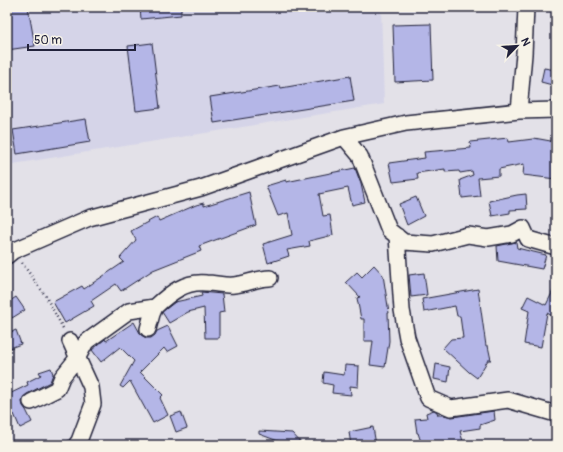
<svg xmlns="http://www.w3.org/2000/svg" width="563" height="452" font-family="Pangolin,sans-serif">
	<rect width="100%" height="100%" fill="#e3e1e8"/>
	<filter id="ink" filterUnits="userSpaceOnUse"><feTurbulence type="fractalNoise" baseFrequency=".025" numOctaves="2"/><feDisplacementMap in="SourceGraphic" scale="8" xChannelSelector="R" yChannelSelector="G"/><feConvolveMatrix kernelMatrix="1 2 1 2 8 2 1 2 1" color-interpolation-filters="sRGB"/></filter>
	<g filter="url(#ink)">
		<path fill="#d5d4e8" d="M 7,7 L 381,7 L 384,104 L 7,165 Z"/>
		<path fill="#b4b6e7" stroke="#22223b" d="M 7,7 L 28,7 L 35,46 L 7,50 Z
			M 140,7 L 181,7 L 181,15 L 141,19 Z
			M 431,24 L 433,80 L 395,82 L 393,25 Z
			M 152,43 L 160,108 L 136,111 L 128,46 Z
			M 544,68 L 556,70 L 556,86 L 541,82 Z
			M 350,76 L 354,101 L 214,123 L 210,97 L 280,86 L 281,88 Z
			M 86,119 L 90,142 L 17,154 L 13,130 Z
			M 508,138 L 509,142 L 533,139 L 534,138 L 556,142 L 556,179 L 523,175 L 524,164 L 499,169 L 499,176 L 478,178 L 480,196 L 462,198 L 460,180 L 473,175 L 472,171 L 460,173 L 459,171 L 445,172 L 445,169 L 417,173 L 418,179 L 393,182 L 389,163 L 425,158 L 424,152 L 471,148 L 470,142 Z
			M 355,168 L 361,184 L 365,202 L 352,205 L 348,188 L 319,194 L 323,216 L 330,215 L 333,235 L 309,241 L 310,246 L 287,250 L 289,256 L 268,263 L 263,244 L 292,235 L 288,213 L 278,216 L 266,186 L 286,180 L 286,182 Z
			M 249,192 L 256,225 L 199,246 L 201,251 L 153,270 L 121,291 L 116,284 L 91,301 L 94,306 L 65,323 L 53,302 L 82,286 L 84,289 L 124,262 L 120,258 L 136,240 L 131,231 L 157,217 L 159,221 L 196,205 L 204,203 L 204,206 Z
			M 526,194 L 527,209 L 510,210 L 510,213 L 492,216 L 489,201 L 517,195 Z
			M 416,197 L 424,216 L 407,225 L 399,204 Z
			M 516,242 L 517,248 L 546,255 L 542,269 L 498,261 L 497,246 Z
			M 374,265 L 383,275 L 389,313 L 388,313 L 389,341 L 385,367 L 370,365 L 373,341 L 364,341 L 364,319 L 361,319 L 357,298 L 360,297 L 346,282 L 357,272 L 362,277 Z
			M 424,273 L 427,295 L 411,297 L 409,275 Z
			M 556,285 L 556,318 L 547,313 L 541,347 L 524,344 L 529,311 L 522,308 L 528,296 L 546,305 Z
			M 478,289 L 486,346 L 488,346 L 491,360 L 488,360 L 477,378 L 469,372 L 443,348 L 451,339 L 463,338 L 460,316 L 457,316 L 455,306 L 424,312 L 422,299 Z
			M 201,292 L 222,294 L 224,312 L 219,313 L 219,338 L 205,338 L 204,308 L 188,312 L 169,323 L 162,312 L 175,302 L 202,296 Z
			M 16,297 L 25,310 L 12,318 L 7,310 L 7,303 Z
			M 134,322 L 141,335 L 146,338 L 151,338 L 155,335 L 157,331 L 168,326 L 178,346 L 167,352 L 164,348 L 140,372 L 163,395 L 160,398 L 168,415 L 153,423 L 130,381 L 123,388 L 120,386 L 134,361 L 120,347 L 101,362 L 92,350 L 105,339 L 106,341 Z
			M 16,330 L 21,344 L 7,349 L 7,334 Z
			M 436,364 L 450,367 L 448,382 L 434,379 Z
			M 345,365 L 359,366 L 358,387 L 350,386 L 351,395 L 332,393 L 333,385 L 323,383 L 324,372 L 344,375 Z
			M 51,368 L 53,374 L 50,382 L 27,394 L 23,397 L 22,402 L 23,406 L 26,410 L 32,422 L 20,428 L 14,414 L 7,418 L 7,395 L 28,385 L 27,382 L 41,375 L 39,372 Z
			M 434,410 L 437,412 L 438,415 L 444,415 L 452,417 L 494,411 L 495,420 L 480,425 L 480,428 L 460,431 L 464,445 L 422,445 L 418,433 L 417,433 L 415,419 L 427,418 L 426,413 Z
			M 181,412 L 187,428 L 176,432 L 170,416 Z
			M 373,427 L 376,445 L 351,445 L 349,432 Z
			M 259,431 L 292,433 L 303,445 L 289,445 L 259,434 Z"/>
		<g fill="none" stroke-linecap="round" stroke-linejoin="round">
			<defs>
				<path id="minor" d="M 519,111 L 524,54 L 526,7
					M 344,137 L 360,156 L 389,230 L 404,242 L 433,244 L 468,235 L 488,238 L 512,234 L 523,228 L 528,239 L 556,247
					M 397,236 L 402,310 L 407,338 L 428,398 L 451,408 L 508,400 L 556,414
					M 7,256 L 13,251 L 89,218 L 201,188 L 344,137 L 406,123 L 519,111 L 556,110
					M 155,307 C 170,293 185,281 206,283 C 216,283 224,286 234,285 C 247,284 257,278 270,278
					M 70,341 L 91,387 L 93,404 L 79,441 L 76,445
					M 31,402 L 57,389 L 62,377 L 78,357 L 86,342 L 129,311 L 155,307 L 152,314 L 148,329"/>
			</defs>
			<use href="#minor" stroke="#22223b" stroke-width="18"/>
			<path stroke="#22223b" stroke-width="2.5" stroke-dasharray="1 3" stroke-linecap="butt" d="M 22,263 L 45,295 L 64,330"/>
			<use href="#minor" stroke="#f7f3e8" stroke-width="15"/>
		</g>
	</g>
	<rect width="563" height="452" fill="none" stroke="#f7f3e8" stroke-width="24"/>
	<rect x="12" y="12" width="539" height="428" fill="none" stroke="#22223b" stroke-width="1.5" filter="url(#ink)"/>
	<g transform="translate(517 46) rotate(65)" stroke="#f7f3e8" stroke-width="3" paint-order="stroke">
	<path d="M0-3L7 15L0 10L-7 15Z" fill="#22223b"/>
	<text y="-6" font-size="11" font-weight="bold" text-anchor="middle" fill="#22223b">N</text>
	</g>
	<path d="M28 44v6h107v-6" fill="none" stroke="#22223b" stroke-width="2"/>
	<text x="34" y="44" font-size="12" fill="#22223b" stroke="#f7f3e8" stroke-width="3" paint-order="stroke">50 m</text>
</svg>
